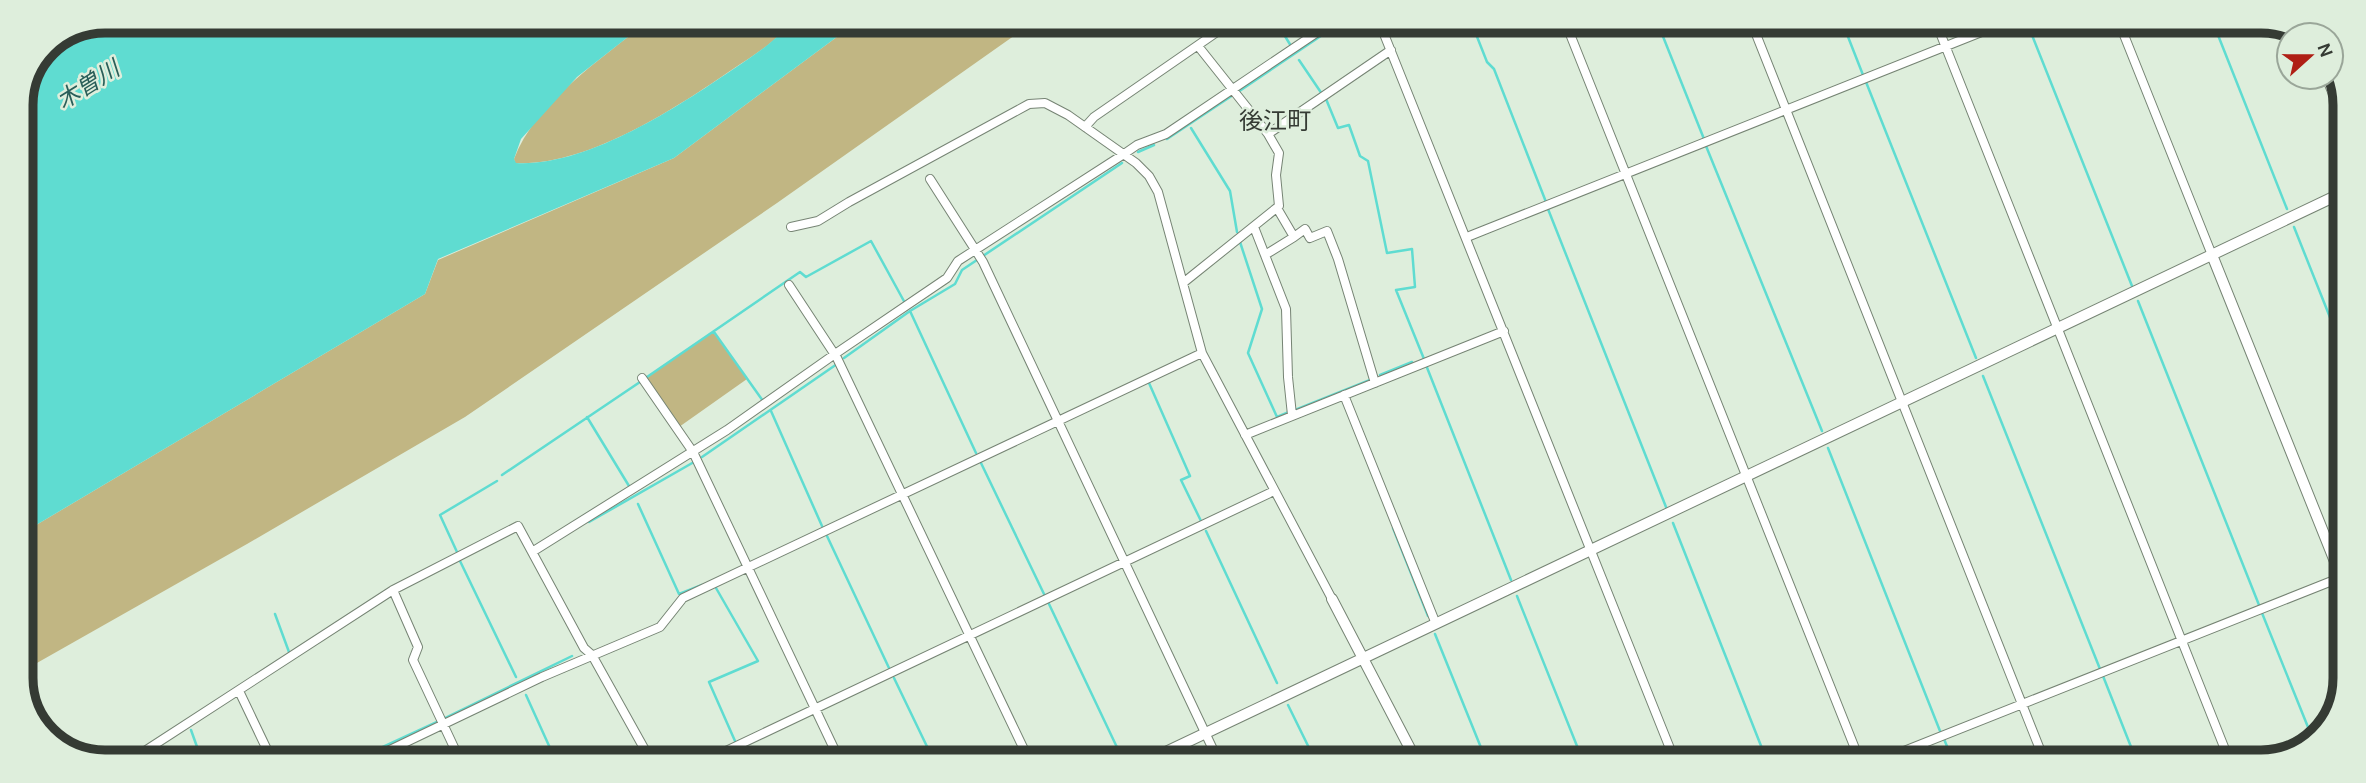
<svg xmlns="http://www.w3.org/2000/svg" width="2366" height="783" font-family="Karla,'Noto Sans JP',sans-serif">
	<rect width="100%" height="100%" fill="#deeedc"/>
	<path fill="#c1b683" d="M 647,22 L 790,22 C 777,42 752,56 733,69 C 676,108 587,167 515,163 L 514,159 C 535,103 601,59 647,22 Z
		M 857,22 L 1032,23 L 777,203 L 465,417 L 247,544 L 21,672 L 21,534 L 425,294 L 438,260 L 674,158 Z
		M 713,332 L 747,379 L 679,427 L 647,377 Z"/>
	<path fill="#5fdcd1" d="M 105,21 L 647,22 L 577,77 L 521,139 L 514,159 L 516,163 C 586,167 676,108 732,70 C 752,56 776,42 790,22 L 857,22 L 674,158 L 438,259 L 425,294 L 21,534 L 21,100 L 46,45 Z"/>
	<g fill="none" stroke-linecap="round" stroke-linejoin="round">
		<path stroke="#5fdcd1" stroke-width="2.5" d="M 1277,23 L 1291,46
			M 1472,24 L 1487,62 L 1494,69 L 1546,202
			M 1658,24 L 1704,139
			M 1843,24 L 1863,75
			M 2028,25 L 2132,286
			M 2214,25 L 2287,209
			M 1299,60 L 1322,94
			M 1866,82 L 1976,358
			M 1238,92 L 1340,23
			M 1326,99 L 1338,128 L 1349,125 L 1360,156 L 1368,161 L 1387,253 L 1412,249 L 1415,287 L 1396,290 L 1424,359
			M 1191,128 L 1230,191 L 1237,232
			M 1167,139 L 1233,95
			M 1706,146 L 1822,431
			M 1138,152 L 1154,145
			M 1548,209 L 1666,507
			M 2294,227 L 2343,350
			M 1240,242 L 1262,309 L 1248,353 L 1277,417 L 1289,412
			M 2138,301 L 2259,605
			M 910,311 L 976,453
			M 714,332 L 763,401
			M 844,358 L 910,311 L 955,284 L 962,270 L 1122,163
			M 1426,365 L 1511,580
			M 1380,375 L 1412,362
			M 1983,376 L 2100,669
			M 647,377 L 800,272 L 806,277 L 871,241 L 905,303
			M 1149,383 L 1190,476 L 1181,480 L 1201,521
			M 1295,410 L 1370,380
			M 771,411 L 822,526
			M 587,417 L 629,486
			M 1828,448 L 1940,731
			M 702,457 L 837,364
			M 981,463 L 1044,594
			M 502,475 L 640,382
			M 638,504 L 679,594 L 702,585
			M 589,522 L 694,462
			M 1673,523 L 1767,761
			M 1393,528 L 1428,616
			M 1206,531 L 1277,683
			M 827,536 L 889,668
			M 457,552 L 440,515 L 497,481
			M 460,561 L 516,677
			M 716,588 L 758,661 L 709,682 L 735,741
			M 1517,596 L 1583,761
			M 1049,604 L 1123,760
			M 2262,613 L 2314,742
			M 275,614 L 289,652
			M 1435,634 L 1486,760
			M 2103,676 L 2137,762
			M 894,678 L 933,759
			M 526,695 L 555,759
			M 1288,705 L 1315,760
			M 445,718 L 572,656
			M 191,730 L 201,758
			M 1944,739 L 1953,761
			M 740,751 L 744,759
			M 359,758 L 437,722"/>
		<defs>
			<path id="street" d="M 1380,24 L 1675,761
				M 1566,24 L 1860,761
				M 1703,24 L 1706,31 L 1726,24
				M 1752,24 L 2045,762
				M 1937,25 L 2230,762
				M 2120,25 L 2212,255
				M 1198,46 L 1268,134
				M 2326,77 L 2345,124
				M 1085,127 L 1094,117 L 1230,23
				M 930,179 L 983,262 L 1218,760
				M 1277,208 L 1294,237 L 1305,229 L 1310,238 L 1327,231 L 1338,259 L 1375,383
				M 791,227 L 818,221 L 849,202 L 1029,104 L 1045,103 L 1068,115 L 1136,163 L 1149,176 L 1158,192 L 1202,353 L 1332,599
				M 1254,227 L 1286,309 L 1288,377 L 1292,415
				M 1467,237 L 1999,25
				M 1265,255 L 1294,237
				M 1183,283 L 1279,206 L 1276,175 L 1279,153 L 1268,134 L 1391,50
				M 789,285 L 837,358 L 1029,760
				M 642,378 L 693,452 L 839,759
				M 1344,395 L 1436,624
				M 1245,435 L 1504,331
				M 532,552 L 727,430 L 835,354 L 947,278 L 958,261 L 1124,154 L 1137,145 L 1166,134 L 1331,23
				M 393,590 L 418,647 L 413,660 L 459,758
				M 239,691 L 271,758
				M 134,758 L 393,590 L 518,526 L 584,648 L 592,655 L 650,759
				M 373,758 L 542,677 L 660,627 L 683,598 L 1202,353
				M 709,759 L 1274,491
				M 1879,761 L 2342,577"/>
			<path id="secondary" d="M 2212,255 L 2342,579
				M 1332,599 L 1416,760
				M 1149,760 L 2344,192"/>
		</defs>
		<use href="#street" stroke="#768474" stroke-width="10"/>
		<use href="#secondary" stroke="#768474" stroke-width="12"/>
		<use href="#street" stroke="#fff" stroke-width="8"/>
		<use href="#secondary" stroke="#fff" stroke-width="10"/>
	</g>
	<g text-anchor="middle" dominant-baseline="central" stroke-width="5" stroke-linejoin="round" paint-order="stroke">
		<g font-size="23" font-style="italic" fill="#295e59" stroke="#deeedc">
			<text transform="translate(88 85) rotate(-32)">木曽川</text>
		</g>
		<g font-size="24" fill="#353b34" stroke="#deeedc">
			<text x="1275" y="121">後江町</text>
		</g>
	</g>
	<path d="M0 0H2366V783H0ZM105 33H2261A72 72 0 0 1 2333 105V678A72 72 0 0 1 2261 750H105A72 72 0 0 1 33 678V105A72 72 0 0 1 105 33Z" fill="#deeedc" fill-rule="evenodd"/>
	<path fill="none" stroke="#353b34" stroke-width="9" d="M105 33H2261A72 72 0 0 1 2333 105V678A72 72 0 0 1 2261 750H105A72 72 0 0 1 33 678V105A72 72 0 0 1 105 33Z"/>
	<g transform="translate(2310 56) rotate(69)"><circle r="33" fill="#deeedc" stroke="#9aa699" stroke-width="2"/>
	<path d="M0-5L12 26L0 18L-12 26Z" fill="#af1f15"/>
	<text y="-10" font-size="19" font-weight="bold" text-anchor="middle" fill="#353b34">N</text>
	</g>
</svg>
